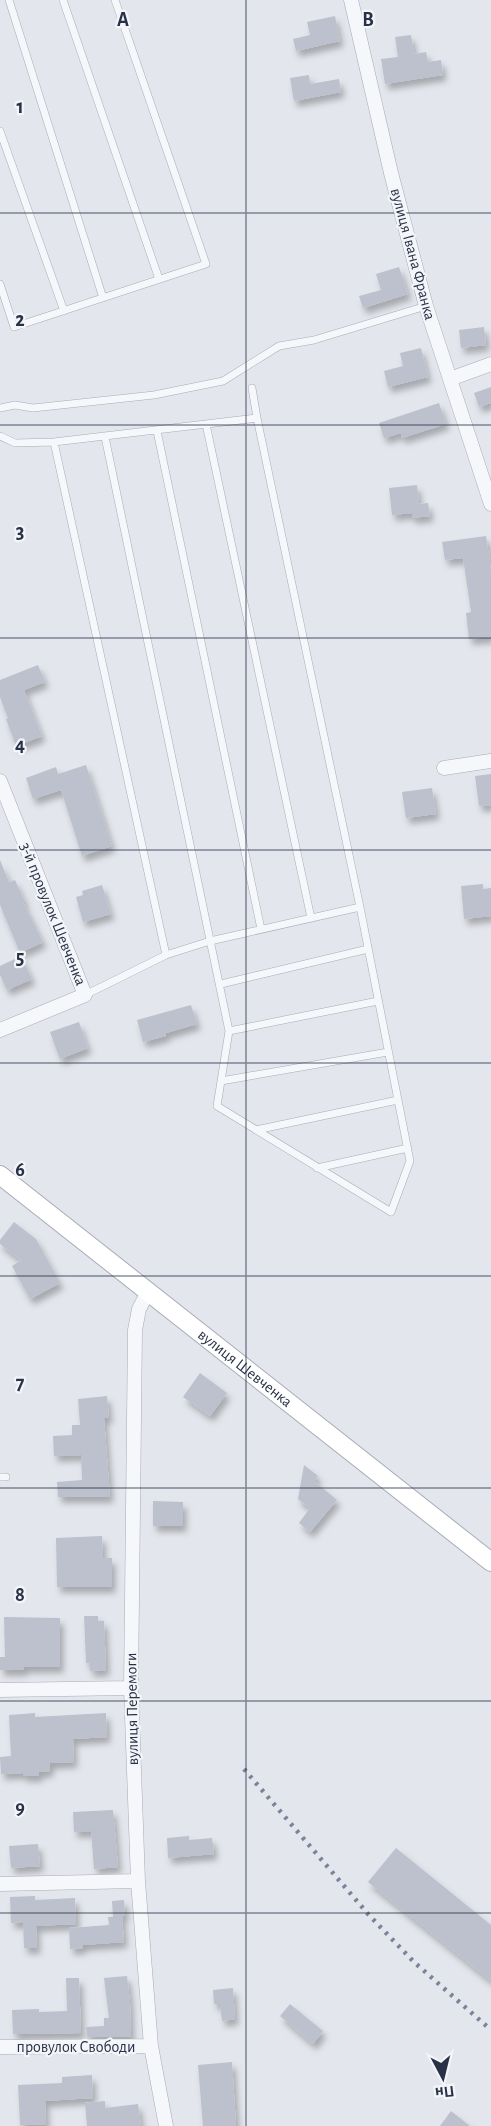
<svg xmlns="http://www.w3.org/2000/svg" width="491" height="2126" font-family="'Alegreya Sans',sans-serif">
	<defs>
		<filter id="shadow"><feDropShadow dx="3.5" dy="6" stdDeviation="3" flood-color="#0004"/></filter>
	</defs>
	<rect width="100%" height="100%" fill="#e3e6ec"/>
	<path fill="#bcc1cd" filter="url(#shadow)" d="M 335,16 L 340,41 L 296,51 L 293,39 L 310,35 L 307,22 Z
		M 411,35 L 414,54 L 426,52 L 428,62 L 441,60 L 443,75 L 385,84 L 381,59 L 398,57 L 395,37 Z
		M 309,75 L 310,84 L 339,79 L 341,92 L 294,101 L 290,78 Z
		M 399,267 L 408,294 L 363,308 L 359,296 L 381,290 L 376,274 Z
		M 484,327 L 486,345 L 461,348 L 459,330 Z
		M 421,348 L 428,377 L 388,387 L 384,371 L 403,366 L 400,353 Z
		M 491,387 L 491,403 L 479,407 L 474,393 Z
		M 439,403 L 446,424 L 402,438 L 401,433 L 384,438 L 379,423 Z
		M 417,485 L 419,504 L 428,503 L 430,516 L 412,518 L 412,513 L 392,515 L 389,488 Z
		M 486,536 L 491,570 L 491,637 L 469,639 L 466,613 L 471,612 L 463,558 L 445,560 L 442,542 Z
		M 38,665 L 45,682 L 24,690 L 42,736 L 16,746 L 6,719 L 8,718 L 0,697 L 0,680 Z
		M 86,765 L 112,846 L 82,856 L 61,790 L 33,799 L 26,778 L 56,767 L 58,774 Z
		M 491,774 L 491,805 L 479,806 L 475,776 Z
		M 432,788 L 436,814 L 406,818 L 402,792 Z
		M 0,860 L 9,882 L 15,880 L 25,902 L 23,902 L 43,942 L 20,953 L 0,905 Z
		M 483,884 L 483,889 L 491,888 L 491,916 L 464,919 L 461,886 Z
		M 102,885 L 111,914 L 83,922 L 76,897 L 83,895 L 82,891 Z
		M 21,956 L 32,979 L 7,990 L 0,975 L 0,966 Z
		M 191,1005 L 197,1024 L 166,1033 L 166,1036 L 143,1042 L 137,1020 Z
		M 79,1022 L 88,1048 L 60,1059 L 50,1032 Z
		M 14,1222 L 36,1239 L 60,1283 L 30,1299 L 12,1266 L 21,1260 L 0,1244 L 0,1240 Z
		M 200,1373 L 227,1393 L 210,1416 L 183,1397 Z
		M 107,1396 L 109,1418 L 104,1418 L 110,1497 L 58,1497 L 57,1482 L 82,1480 L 81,1455 L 54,1456 L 53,1436 L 72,1435 L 72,1425 L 80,1425 L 78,1399 Z
		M 304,1465 L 318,1476 L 314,1481 L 337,1500 L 310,1532 L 299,1523 L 310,1508 L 298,1499 Z
		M 153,1501 L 183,1502 L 183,1526 L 153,1526 Z
		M 102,1536 L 103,1558 L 112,1558 L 112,1587 L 57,1587 L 56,1538 Z
		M 84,1616 L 98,1616 L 98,1621 L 104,1621 L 106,1670 L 90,1671 L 90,1663 L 86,1663 Z
		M 4,1617 L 60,1618 L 60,1667 L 24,1667 L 24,1670 L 0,1670 L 0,1657 L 5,1657 Z
		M 35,1713 L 35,1717 L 106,1713 L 107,1737 L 73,1739 L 74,1762 L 50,1763 L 50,1771 L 39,1772 L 39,1776 L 23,1776 L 23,1773 L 1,1774 L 0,1757 L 11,1756 L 9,1715 Z
		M 113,1810 L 118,1867 L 94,1869 L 91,1831 L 74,1832 L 73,1812 Z
		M 189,1836 L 189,1840 L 212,1838 L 214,1854 L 168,1858 L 167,1838 Z
		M 38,1844 L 40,1866 L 11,1868 L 9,1846 Z
		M 396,1848 L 491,1925 L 491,1981 L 368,1882 Z
		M 35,1896 L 35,1900 L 75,1898 L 76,1924 L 36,1926 L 37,1948 L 24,1948 L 23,1922 L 11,1923 L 10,1897 Z
		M 124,1900 L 125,1916 L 122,1916 L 124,1942 L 83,1945 L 83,1948 L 70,1949 L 69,1928 L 109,1925 L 108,1917 L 113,1917 L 112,1901 Z
		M 127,1976 L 130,2003 L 131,2037 L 87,2037 L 86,2027 L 104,2026 L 104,2018 L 109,2018 L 104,1978 Z
		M 66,1978 L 79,1978 L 81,2033 L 13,2034 L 12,2010 L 39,2009 L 39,2012 L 67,2011 Z
		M 233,1988 L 235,2019 L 222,2021 L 220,2004 L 214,2004 L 213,1990 Z
		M 290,2004 L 323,2031 L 313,2044 L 280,2016 Z
		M 232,2062 L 236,2126 L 203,2126 L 198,2065 Z
		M 92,2075 L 93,2098 L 45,2101 L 46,2124 L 20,2125 L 18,2085 L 62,2083 L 62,2077 Z
		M 105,2101 L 105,2108 L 138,2104 L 141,2126 L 87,2126 L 85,2103 Z
		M 451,2111 L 470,2126 L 440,2126 Z"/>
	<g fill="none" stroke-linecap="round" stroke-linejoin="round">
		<defs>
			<path id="lane" d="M 9,0 L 103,298
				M 63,0 L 159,279
				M 0,131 L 64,311
				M 0,284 L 14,327 L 206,264 L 115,0
				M 252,388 L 257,418
				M 0,408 L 15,405 L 33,408 L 154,395 L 223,381 L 279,346 L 314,340 L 426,306
				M 206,424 L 311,918
				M 157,431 L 261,929
				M 0,436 L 15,443 L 54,442 L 257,418 L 360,907 L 210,941 L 166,955 L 85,995
				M 105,437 L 229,1031 L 217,1106 L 391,1212 L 410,1161 L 360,907
				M 54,442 L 166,955
				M 221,984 L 368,949
				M 229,1031 L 378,1001
				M 221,1081 L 388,1052
				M 256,1130 L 398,1100
				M 317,1168 L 408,1148
				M 0,1477 L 6,1477"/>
			<path id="street" d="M 351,0 L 391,173 L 426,306 L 491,504
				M 450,379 L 491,364
				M 444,768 L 491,761
				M 0,781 L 85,995 L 0,1030
				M 148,1292 L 139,1309 L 135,1330 L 131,1688 L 138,1881 L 151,2046 L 166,2126
				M 0,1690 L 131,1688
				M 0,1884 L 138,1881
				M 0,2047 L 151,2046"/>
			<g id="secondary">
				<path id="s1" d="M 0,1175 L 491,1562"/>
			</g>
		</defs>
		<use href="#lane" stroke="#a7acb7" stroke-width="8"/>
		<use href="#street" stroke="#a7acb7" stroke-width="15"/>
		<use href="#secondary" stroke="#a7acb7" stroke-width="20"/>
		<use href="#lane" stroke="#f6f7fa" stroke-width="7"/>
		<use href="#street" stroke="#f6f7fa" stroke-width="14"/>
		<use href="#secondary" stroke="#fff" stroke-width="18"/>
		<path stroke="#7a8398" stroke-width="4.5" stroke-dasharray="3 6" stroke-linecap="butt" d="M 244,1769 L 368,1914 L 414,1962 L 491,2030"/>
	</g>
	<path fill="none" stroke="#283147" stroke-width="1.5" stroke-opacity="0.55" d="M 246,0 L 246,2126M 0,213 L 491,213M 0,425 L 491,425M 0,638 L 491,638M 0,850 L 491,850M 0,1063 L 491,1063M 0,1276 L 491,1276M 0,1488 L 491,1488M 0,1701 L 491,1701M 0,1913 L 491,1913"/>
	<g text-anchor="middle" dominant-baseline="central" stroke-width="4.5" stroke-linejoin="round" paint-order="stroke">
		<g font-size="16" fill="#283147" stroke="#f3f5f9">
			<text transform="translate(413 254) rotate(75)">вулиця Івана Франка</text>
			<text transform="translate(53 914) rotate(68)">3-й провулок Шевченка</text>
			<text stroke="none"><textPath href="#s1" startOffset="312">вулиця Шевченка</textPath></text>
			<text transform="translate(132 1709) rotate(-91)">вулиця Перемоги</text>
			<text x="76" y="2047">провулок Свободи</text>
		</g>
	</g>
	<g font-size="20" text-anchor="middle" font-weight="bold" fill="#283147" stroke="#f3f5f9" stroke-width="4.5" stroke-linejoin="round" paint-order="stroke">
		<text x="123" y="26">A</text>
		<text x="368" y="26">B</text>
		<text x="20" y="113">1</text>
		<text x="20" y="326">2</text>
		<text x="20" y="538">3</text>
		<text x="20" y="751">4</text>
		<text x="20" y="964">5</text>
		<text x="20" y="1176">6</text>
		<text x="20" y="1389">7</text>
		<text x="20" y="1601">8</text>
		<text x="20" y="1814">9</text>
	</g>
	<g transform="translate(443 2078) rotate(173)" stroke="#f3f5f9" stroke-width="4.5" paint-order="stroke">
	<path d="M0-4.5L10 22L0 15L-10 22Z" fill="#283147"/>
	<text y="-9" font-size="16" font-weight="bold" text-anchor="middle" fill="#283147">Пн</text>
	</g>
</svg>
